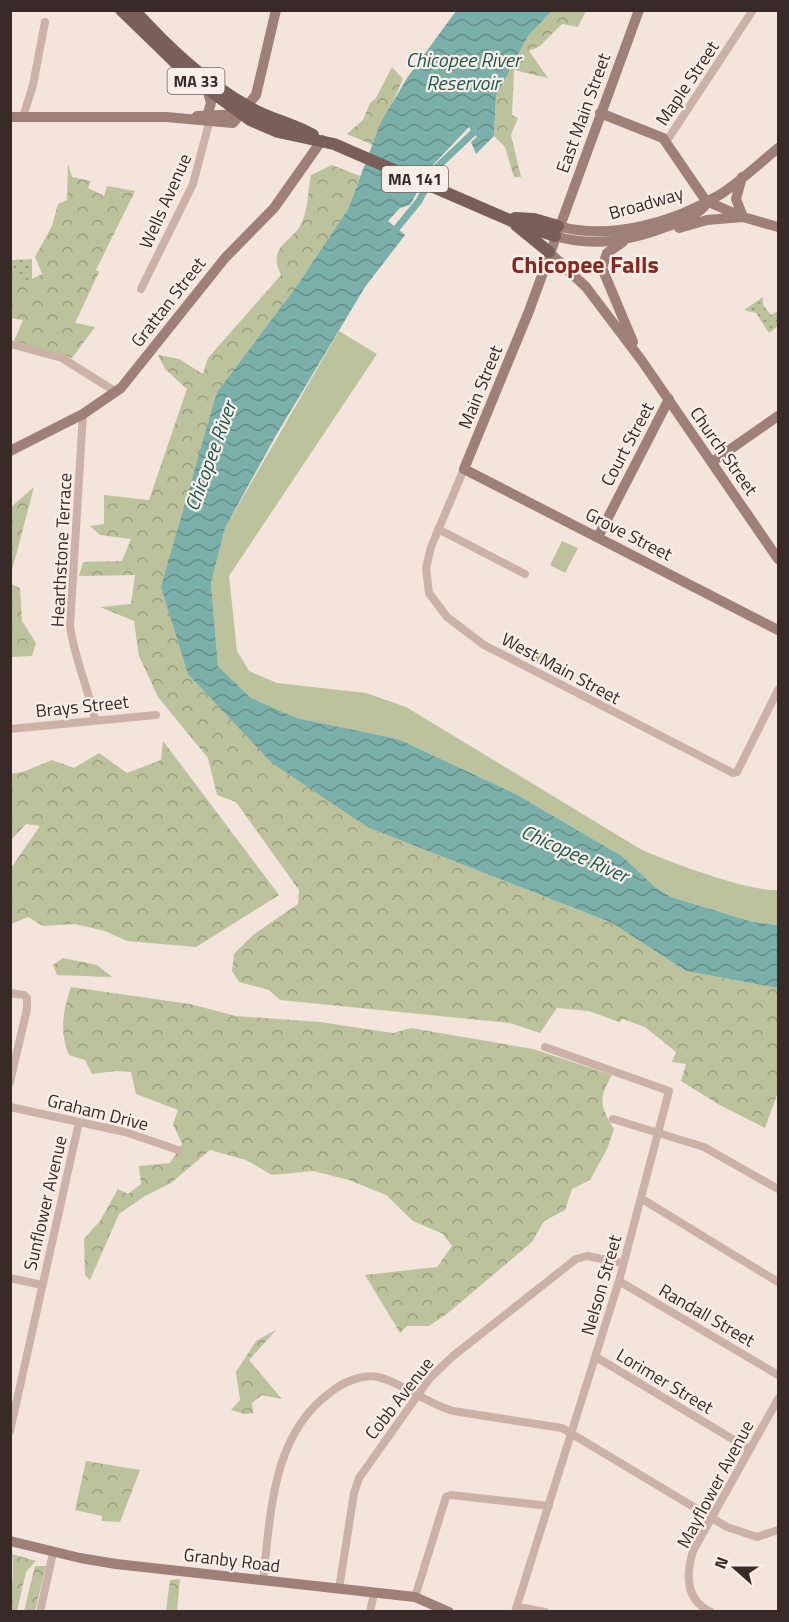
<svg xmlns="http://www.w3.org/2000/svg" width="789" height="1622" font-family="'Titillium Web',sans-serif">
	<defs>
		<pattern id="forest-crowns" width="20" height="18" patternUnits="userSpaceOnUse" patternTransform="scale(1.5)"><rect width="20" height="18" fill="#bcc29b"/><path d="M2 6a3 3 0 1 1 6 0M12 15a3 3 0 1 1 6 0" fill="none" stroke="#9a9e7e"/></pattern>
		<pattern id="park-dots" width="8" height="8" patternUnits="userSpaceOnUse" patternTransform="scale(1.5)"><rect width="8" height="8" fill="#bcc29b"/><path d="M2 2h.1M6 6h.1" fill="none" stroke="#9a9e7e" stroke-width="1.8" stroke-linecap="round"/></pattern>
		<pattern id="water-waves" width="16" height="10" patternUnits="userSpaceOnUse" patternTransform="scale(1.5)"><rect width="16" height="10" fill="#7ab0a9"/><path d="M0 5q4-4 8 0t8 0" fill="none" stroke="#658f8a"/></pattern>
	</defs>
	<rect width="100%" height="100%" fill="#f3e4dc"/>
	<path fill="#bcc29b" d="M 339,331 L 377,354 L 229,576 L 237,651 L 249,671 L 277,683 L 366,693 L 406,707 L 642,850 C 670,862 749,892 778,890 L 778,925 L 753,922 L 671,897 L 655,887 L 622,856 L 514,793 L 398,739 L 297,718 L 251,698 L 218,666 L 211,583 L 225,528 Z
		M 562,541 L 578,548 L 565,573 L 550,565 Z"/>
	<path fill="url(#forest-crowns)" d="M 552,11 L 586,11 L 578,27 L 562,24 L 540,46 L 529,51 L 548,78 L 514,70 L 512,115 L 518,118 L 511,135 L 521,177 L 514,177 L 505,147 L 494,136 L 496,96 L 528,36 Z
		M 392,67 L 403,79 L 373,145 L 347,134 L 363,120 L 370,103 L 376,98 Z
		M 68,164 L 72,177 L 91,181 L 88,188 L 104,196 L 107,186 L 135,191 L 96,270 L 99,272 L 75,323 L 95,327 L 72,358 L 14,341 L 23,320 L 11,318 L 11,274 L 32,279 L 42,274 L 35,257 L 52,226 L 58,204 L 67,200 Z
		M 332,165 L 360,176 L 348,209 L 296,287 L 217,392 L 188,674 L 369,828 L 612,923 L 686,971 L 778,988 L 778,1092 L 765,1128 L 718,1104 L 681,1081 L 686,1064 L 672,1062 L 676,1052 L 645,1027 L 623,1019 L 619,1022 L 589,1011 L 557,1008 L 540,1033 L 510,1023 L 280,1000 L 269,990 L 239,982 L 232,971 L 234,954 L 253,935 L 298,904 L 299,890 L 236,802 L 217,795 L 208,758 L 158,697 L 139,656 L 134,621 L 100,607 L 131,604 L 135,575 L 79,576 L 83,562 L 122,561 L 131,539 L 100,535 L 90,526 L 104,524 L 104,495 L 149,500 L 187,389 L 165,369 L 158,355 L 179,359 L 203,374 L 208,358 L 281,275 C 267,244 291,245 302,222 C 308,210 308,189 311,175 Z
		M 34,487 L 11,574 L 11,507 Z
		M 11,584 L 20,588 L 22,621 L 36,643 L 32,656 L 11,657 Z
		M 163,741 L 279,895 L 196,947 L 127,941 L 105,931 L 75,924 L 43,926 L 28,917 L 11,924 L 11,868 L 40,826 L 26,824 L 11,840 L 11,774 L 25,771 L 52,760 L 74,768 L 99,753 L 127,773 L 161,760 Z
		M 63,958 L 97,965 L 112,977 L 57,975 L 53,965 Z
		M 71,987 L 190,1004 L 236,1016 L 320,1022 L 393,1033 L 411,1028 L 533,1049 L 612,1075 C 598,1099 600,1106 614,1129 L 607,1149 L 590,1180 L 572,1189 L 565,1210 L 544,1221 L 532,1242 L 448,1313 L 429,1326 L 407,1326 L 400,1333 L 365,1275 L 437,1267 L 452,1246 L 443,1234 L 413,1221 L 386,1195 L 349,1180 L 313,1171 L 272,1175 L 246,1160 L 210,1150 L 171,1183 L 145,1196 L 119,1214 L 90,1280 L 85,1275 L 84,1239 L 100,1221 L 118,1189 L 128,1194 L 141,1184 L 139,1166 L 170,1163 L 182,1144 L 173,1124 L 178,1110 L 136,1094 L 131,1072 L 115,1071 L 92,1074 L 85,1060 L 69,1055 C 59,1032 63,1010 71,987 Z
		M 276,1330 L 249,1360 L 282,1399 L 262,1395 L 252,1403 L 253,1413 L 244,1414 L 231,1410 L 240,1400 L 236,1372 L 256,1341 Z
		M 86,1461 L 140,1470 L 120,1522 L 102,1521 L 102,1516 L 75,1510 Z
		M 12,1554 L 36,1561 L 26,1572 L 17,1611 L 11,1611 C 10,1592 15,1573 12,1554 Z
		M 35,1566 L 46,1566 L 35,1611 L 24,1611 Z
		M 180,1579 L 177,1611 L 166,1611 L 170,1580 Z"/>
	<path fill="url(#park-dots)" d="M 32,259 L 32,279 L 25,281 L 11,274 L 11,260 Z
		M 763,297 L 763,305 L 771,315 L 778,311 L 778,326 L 769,333 L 756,313 L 744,310 Z
		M 533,649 L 550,657 L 544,667 L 529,658 Z"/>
	<path fill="url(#water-waves)" d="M 456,11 L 552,11 L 528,36 L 496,96 L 494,136 L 476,154 L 471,142 L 477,137 L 469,127 L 432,166 L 410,205 L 400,208 L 388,221 L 405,235 L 365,287 L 275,437 L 225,528 L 211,583 L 218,666 L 251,698 L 297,718 L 398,739 L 514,793 L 622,856 L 655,887 L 671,897 L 753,922 L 778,925 L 778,988 L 686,971 L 612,923 L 369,828 L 272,763 L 188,674 L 161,587 L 217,392 L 296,287 L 348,209 L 381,122 L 407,78 Z"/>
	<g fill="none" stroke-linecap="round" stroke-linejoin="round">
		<path stroke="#7ab0a9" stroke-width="7" d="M 392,234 L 419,201 L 436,168 L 474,132 L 473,125"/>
		<path stroke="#cbb1a7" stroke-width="8" d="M 23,117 L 33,85 L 45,22
			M 666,142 L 753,10
			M 141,289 L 193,184 L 209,123
			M 10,344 L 62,358 L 116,392
			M 83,414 L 70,626 C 74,657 88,688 95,719
			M 464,469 L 431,547 L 426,568 L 429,593 L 447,617 L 484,645 L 733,773 L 737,772 L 778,690
			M 438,529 L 525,574
			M 10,729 L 156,715
			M 10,993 L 24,995 L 27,998 L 27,1009 L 10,1082
			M 10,1107 L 125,1132 L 178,1150
			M 613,1119 L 704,1147 L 778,1189
			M 642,1199 L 778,1282
			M 10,1278 L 42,1285
			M 619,1281 L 778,1375
			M 596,1357 L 749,1449
			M 10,1431 L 79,1122
			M 263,1580 C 271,1514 271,1435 331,1392 C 343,1382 362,1374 378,1377 C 399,1381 427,1404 453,1411 L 562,1428 L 727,1527 L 757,1537 L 778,1530
			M 339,1589 L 354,1493 L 359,1478 L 430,1378 L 453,1356 L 576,1259 L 587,1256 L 623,1263
			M 415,1597 L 446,1497 L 451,1495 L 549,1506
			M 519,1607 L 545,1612
			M 40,1612 L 53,1553
			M 370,1612 L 374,1593
			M 515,1612 L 619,1281 L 669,1091 L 545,1047
			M 711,1612 C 685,1600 686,1574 693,1551 L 778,1399"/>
		<path stroke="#9f8079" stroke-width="10" d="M 639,10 L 529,311 L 464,469 L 778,630
			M 207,89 L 211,103 L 207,116
			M 600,113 L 663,138 L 706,201
			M 197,116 L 242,114
			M 10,117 L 166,117 L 233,123 L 256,95 L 276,10
			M 742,177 L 736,199 L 743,217
			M 706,201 L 743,217 L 778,227
			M 558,226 C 611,241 675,222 721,194 C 741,181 760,163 778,148
			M 679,228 L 707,220 L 743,217
			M 555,236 C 596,248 632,240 671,225 C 682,221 695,216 704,207
			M 623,242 L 607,253 L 602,268 L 633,342
			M 549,252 L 586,287 L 642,361 L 778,559
			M 10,451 L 83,414 L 121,388 L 225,258 L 274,208 L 322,140
			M 712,462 L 778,416
			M 598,537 L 669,399
			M 10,1541 L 80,1558 L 116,1564 L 415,1597 L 449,1612"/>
		<path stroke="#7a5e59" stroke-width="12" d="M 121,10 L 187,74 L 250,120 L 278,132 L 334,144 L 514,222 L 555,236
			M 134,10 C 168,47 205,83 249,107 C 269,119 292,123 313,135
			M 515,218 L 534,219 L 558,226
			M 516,225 L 549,252"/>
	</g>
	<g text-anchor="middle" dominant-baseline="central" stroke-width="4.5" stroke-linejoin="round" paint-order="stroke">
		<g fill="#faefe8" stroke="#726562" stroke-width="1.5">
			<rect x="167.5" y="68" width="57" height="26" rx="4.5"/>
			<rect x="382" y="166" width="66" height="26" rx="4.5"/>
		</g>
		<g font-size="16" font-weight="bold" fill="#372a28">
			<text x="196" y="81">MA 33</text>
			<text x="415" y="179">MA 141</text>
		</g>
		<g font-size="18" fill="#372a28" stroke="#faefe8">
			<text transform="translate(687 83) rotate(-56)">Maple Street</text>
			<text transform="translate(583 113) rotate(-70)">East Main Street</text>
			<text transform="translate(165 201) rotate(-66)">Wells Avenue</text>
			<text transform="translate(646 203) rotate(-16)">Broadway</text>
			<text transform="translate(168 302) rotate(-52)">Grattan Street</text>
			<text transform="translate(480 387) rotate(-68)">Main Street</text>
			<text transform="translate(627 444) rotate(-62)">Court Street</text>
			<text transform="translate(724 451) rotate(55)">Church Street</text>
			<text transform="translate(629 534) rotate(27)">Grove Street</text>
			<text transform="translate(61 550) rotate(-87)">Hearthstone Terrace</text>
			<text transform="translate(561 668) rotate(28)">West Main Street</text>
			<text transform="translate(82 706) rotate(-6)">Brays Street</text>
			<text transform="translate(98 1112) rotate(14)">Graham Drive</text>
			<text transform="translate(45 1203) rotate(-77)">Sunflower Avenue</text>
			<text transform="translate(601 1285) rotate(-74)">Nelson Street</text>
			<text transform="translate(707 1315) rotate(30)">Randall Street</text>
			<text transform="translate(665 1381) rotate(31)">Lorimer Street</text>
			<text transform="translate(399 1398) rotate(-52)">Cobb Avenue</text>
			<text transform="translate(715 1484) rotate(-62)">Mayflower Avenue</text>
			<text transform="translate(232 1560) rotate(7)">Granby Road</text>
		</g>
		<g font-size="20" font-style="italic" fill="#1c5a53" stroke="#faefe8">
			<text x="463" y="59">Chicopee River<tspan x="463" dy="23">Reservoir</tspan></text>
			<text transform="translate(210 456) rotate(-70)">Chicopee River</text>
			<text transform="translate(575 853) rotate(24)">Chicopee River</text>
		</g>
		<g font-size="24" font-weight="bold" fill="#88261f" stroke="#faefe8">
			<text x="585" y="264">Chicopee Falls</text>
		</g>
	</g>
	<rect width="789" height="1622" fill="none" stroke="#372a28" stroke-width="24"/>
	<g transform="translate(735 1568) rotate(291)" stroke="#faefe8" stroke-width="4.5" paint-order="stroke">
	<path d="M0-4.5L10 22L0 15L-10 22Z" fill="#372a28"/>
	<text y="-9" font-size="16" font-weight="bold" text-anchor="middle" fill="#372a28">N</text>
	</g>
</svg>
